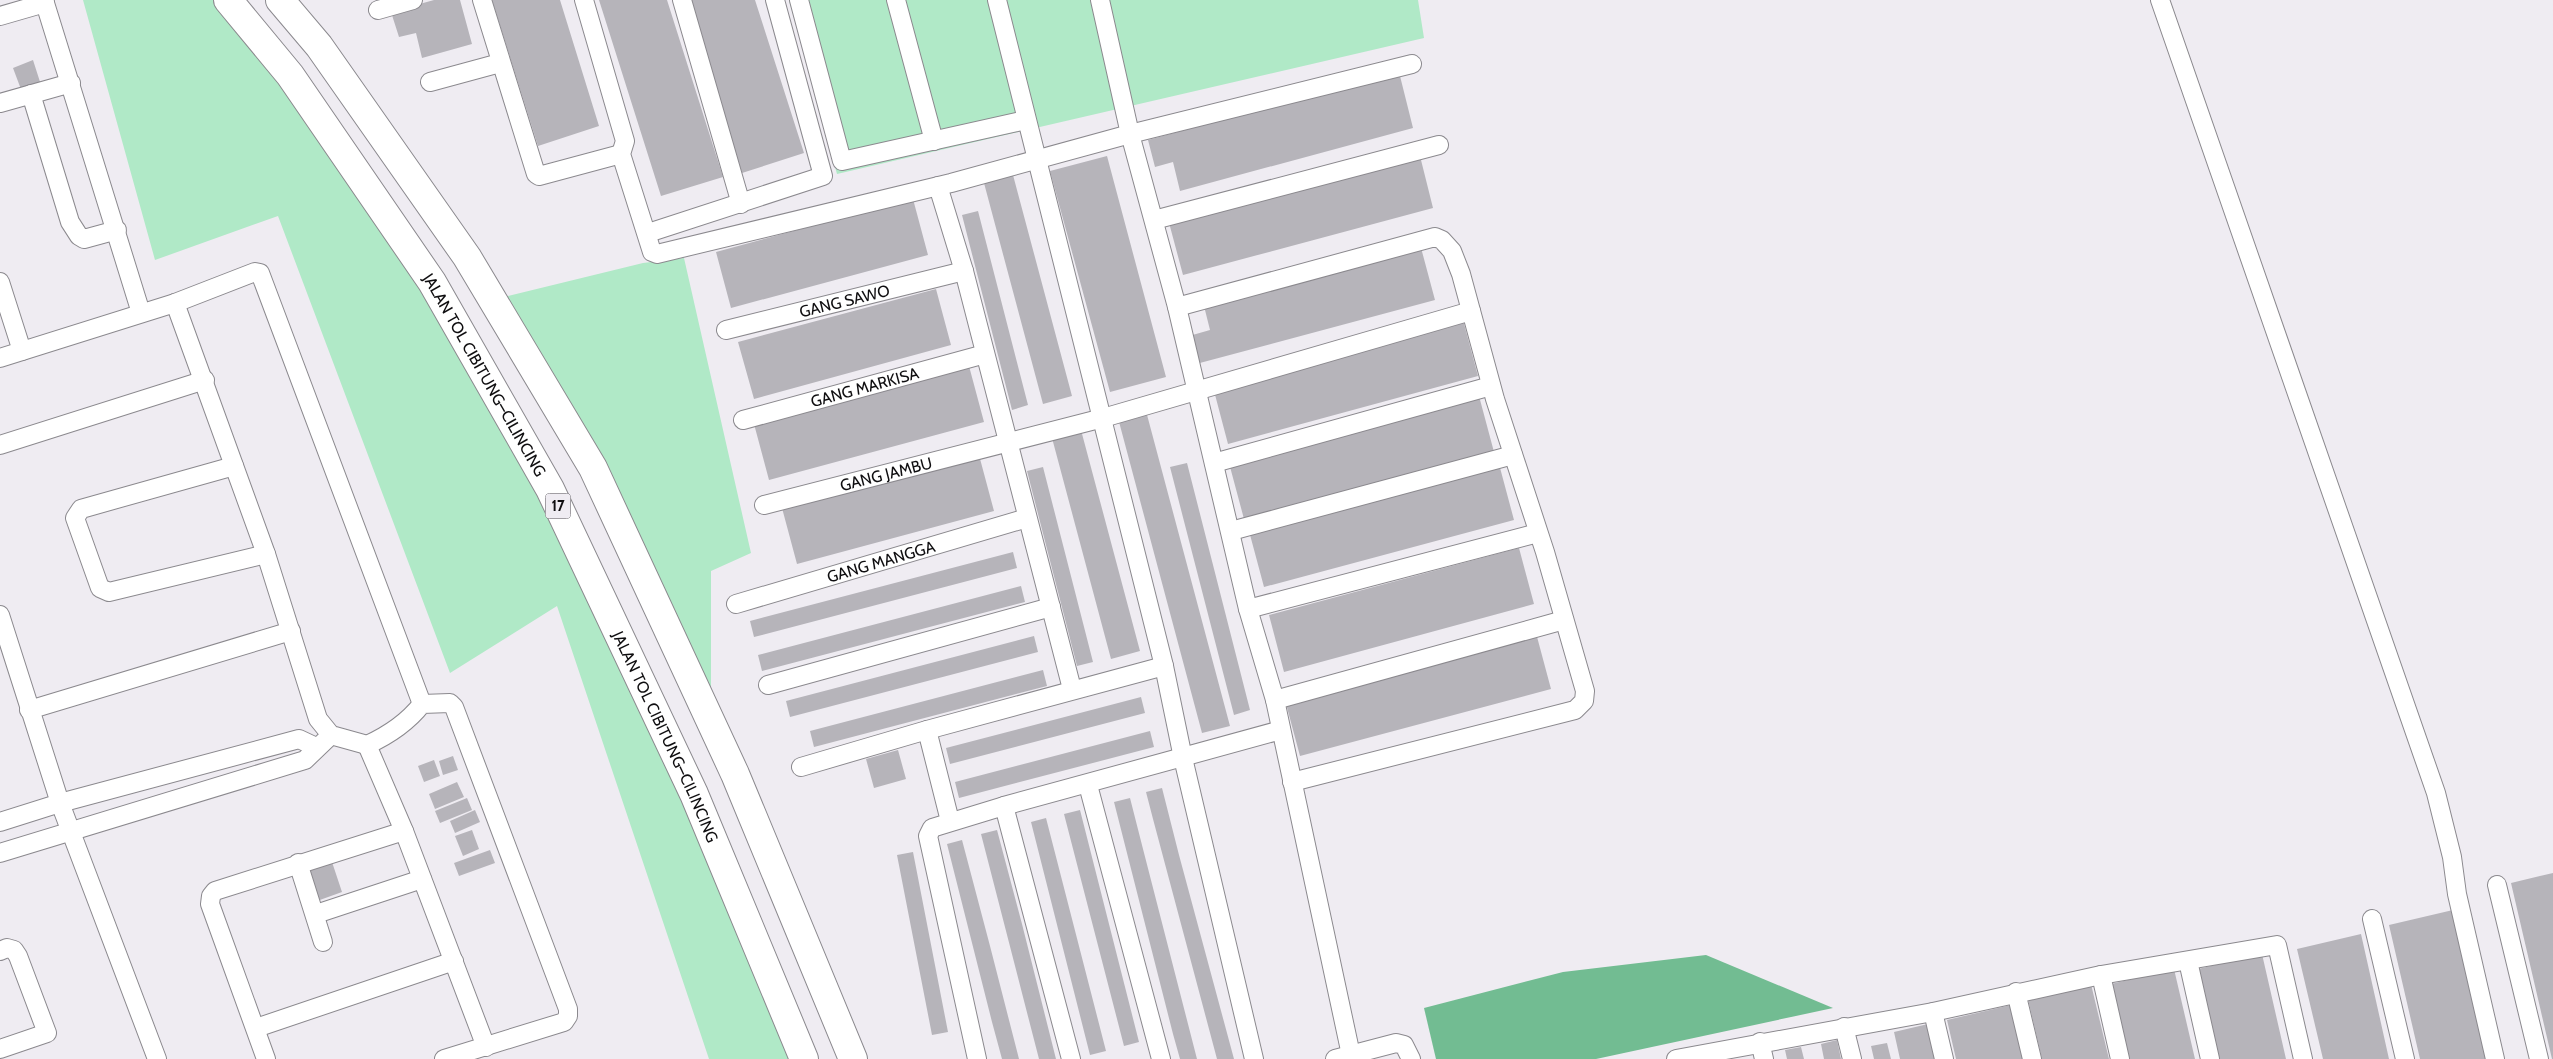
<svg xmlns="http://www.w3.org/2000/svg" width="2553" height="1059" font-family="Cabin,sans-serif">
	<rect width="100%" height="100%" fill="#efecf2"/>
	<path fill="#b0e9c7" d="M 83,0 L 228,0 L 290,75 L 550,489 L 801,1059 L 709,1059 L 557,606 L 450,673 L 278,216 L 155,260 Z
		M 789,0 L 1418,0 L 1424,38 L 837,174 Z
		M 684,258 L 751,553 L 711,571 L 711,722 L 492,300 L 643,263 Z"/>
	<path fill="#72bc92" d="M 1706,955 L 1833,1008 L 1596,1059 L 1436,1059 L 1424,1008 L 1563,972 Z"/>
	<path fill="#b6b4ba" d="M 434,0 L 460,0 L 472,44 L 422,58 L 416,33 L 399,37 L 391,12 Z
		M 492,0 L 560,0 L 599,126 L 538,146 Z
		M 599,0 L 667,0 L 723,177 L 661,196 Z
		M 688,0 L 755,0 L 804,153 L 742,173 Z
		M 33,60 L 41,85 L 22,92 L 13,68 Z
		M 1399,72 L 1413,128 L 1180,191 L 1173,162 L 1155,167 L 1148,140 Z
		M 1419,152 L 1433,208 L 1183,275 L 1168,219 Z
		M 1107,156 L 1166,377 L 1110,392 L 1050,171 Z
		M 1013,175 L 1072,396 L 1043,404 L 984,183 Z
		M 913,199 L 928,255 L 731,308 L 716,252 Z
		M 978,211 L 1028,405 L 1012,410 L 962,215 Z
		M 1420,244 L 1435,300 L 1196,364 L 1189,336 L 1210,330 L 1203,302 Z
		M 936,289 L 951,345 L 754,399 L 738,342 Z
		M 1463,320 L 1478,376 L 1228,444 L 1213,387 Z
		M 969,366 L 984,422 L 769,480 L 754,424 Z
		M 1479,396 L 1494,452 L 1244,519 L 1229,463 Z
		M 1146,411 L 1230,726 L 1202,733 L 1118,418 Z
		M 1081,430 L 1140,651 L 1111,659 L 1052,438 Z
		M 979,455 L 994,511 L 797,564 L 782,508 Z
		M 1187,463 L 1250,710 L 1234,715 L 1170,467 Z
		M 1499,464 L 1514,520 L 1264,587 L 1249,531 Z
		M 1043,467 L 1093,662 L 1077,666 L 1027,471 Z
		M 1519,548 L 1534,604 L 1284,672 L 1269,615 Z
		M 1013,552 L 1017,568 L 754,637 L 750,621 Z
		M 1021,586 L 1025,602 L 762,671 L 758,655 Z
		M 1536,633 L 1551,689 L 1300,756 L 1285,700 Z
		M 1034,636 L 1038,652 L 790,717 L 786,701 Z
		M 1043,670 L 1047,686 L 814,747 L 810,731 Z
		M 1141,697 L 1145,713 L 950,764 L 946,748 Z
		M 1150,731 L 1154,747 L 959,798 L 955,782 Z
		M 898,750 L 906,779 L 874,788 L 866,759 Z
		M 453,756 L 458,770 L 443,775 L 439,761 Z
		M 434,760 L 440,776 L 424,782 L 418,766 Z
		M 457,782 L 464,797 L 435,809 L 429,794 Z
		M 1162,788 L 1179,855 L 1234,1059 L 1217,1059 L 1153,819 L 1146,792 Z
		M 467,798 L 472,810 L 440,823 L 435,811 Z
		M 1130,798 L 1143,849 L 1197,1059 L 1180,1059 L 1173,1034 L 1114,802 Z
		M 475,810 L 480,822 L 455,833 L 450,821 Z
		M 1080,810 L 1139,1042 L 1124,1046 L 1064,814 Z
		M 1046,818 L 1106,1051 L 1090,1055 L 1031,822 Z
		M 472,830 L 479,849 L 463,856 L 455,836 Z
		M 997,830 L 1022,924 L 1056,1059 L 1039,1059 L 1023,997 L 981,834 Z
		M 962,840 L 990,946 L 1019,1059 L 1002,1059 L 992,1022 L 947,844 Z
		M 490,850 L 495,863 L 459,876 L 454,863 Z
		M 913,852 L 948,1032 L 932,1035 L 897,855 Z
		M 332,862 L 342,892 L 317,901 L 307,871 Z
		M 2553,873 L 2553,1059 L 2552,1059 L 2511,883 Z
		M 2453,910 L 2487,1059 L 2420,1059 L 2389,925 Z
		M 2361,934 L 2389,1059 L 2323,1059 L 2297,949 Z
		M 2262,954 L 2286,1059 L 2219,1059 L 2198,969 Z
		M 2174,969 L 2195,1059 L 2129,1059 L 2111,984 Z
		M 2090,980 L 2109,1059 L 2042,1059 L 2027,995 Z
		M 2011,1005 L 2023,1059 L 1956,1059 L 1947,1020 Z
		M 1928,1024 L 1935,1059 L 1900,1059 L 1894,1032 Z
		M 1837,1040 L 1841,1059 L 1824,1059 L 1821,1044 Z
		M 1887,1043 L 1891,1059 L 1874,1059 L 1871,1046 Z
		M 1801,1047 L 1804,1059 L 1787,1059 L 1785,1050 Z"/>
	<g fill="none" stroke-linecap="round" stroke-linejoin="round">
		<defs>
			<g id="minor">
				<path d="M 44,0 L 141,313"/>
				<path d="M 482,0 L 536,174 L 539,176 L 621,154"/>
				<path d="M 584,0 L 625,141 L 621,154 L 652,252 L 657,254 L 951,183 L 1130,134 L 1412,64"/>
				<path d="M 682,0 L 741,204"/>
				<path d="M 799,0 L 842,161 L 1026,120"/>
				<path d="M 896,0 L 934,141"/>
				<path d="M 997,0 L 1164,666 L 1183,758 L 1254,1059"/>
				<path d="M 1100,0 L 1130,134 L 1177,307 L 1248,609 L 1275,700 L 1351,1055"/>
				<path d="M 2160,0 L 2436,793 L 2452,857 L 2457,894 L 2495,1059"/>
				<path d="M 378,10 L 413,0"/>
				<path d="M 0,16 L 45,3"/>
				<path d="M 430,82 L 500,63"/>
				<path d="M 31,94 L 70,222 L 79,236 L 84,239 L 117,230"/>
				<path d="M 0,103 L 71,83"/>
				<path d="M 938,186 L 964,271 L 1072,689"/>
				<path d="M 1154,220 L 1439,145"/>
				<path d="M 648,233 L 823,176 L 775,0"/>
				<path d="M 0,282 L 22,351"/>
				<path d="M 175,303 L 266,554 L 318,719 L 331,735 L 367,745 C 389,735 407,723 422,704 L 450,703 L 454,707 L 568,1009 L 568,1016 L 564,1022 L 444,1059"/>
				<path d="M 1177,307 L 1435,237 L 1442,240 L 1452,251 L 1461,274 L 1495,399 L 1545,552 L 1585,691 L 1584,701 L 1575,710 L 1292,782"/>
				<path id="s1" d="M 726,330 L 964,271"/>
				<path d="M 0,358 L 175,303 L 255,272 L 260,273 L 422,704"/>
				<path id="s2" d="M 743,420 L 985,354"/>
				<path d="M 0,445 L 205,380"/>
				<path d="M 1214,463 L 1491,386"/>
				<path d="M 234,466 L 81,509 L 75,518 L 100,588 L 109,592 L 266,554"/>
				<path id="s3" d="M 764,505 L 1103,418 L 1471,311"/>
				<path d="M 1231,531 L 1513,455"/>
				<path id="s4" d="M 736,604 L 1027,518"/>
				<path d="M 1248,609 L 1538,533"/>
				<path d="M 0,615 L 60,803 L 157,1059"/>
				<path d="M 768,685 L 1051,607"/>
				<path d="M 1275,700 L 1564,620"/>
				<path d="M 29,710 L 291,631"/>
				<path d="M 927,730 L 950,821"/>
				<path d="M 367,745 L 404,831 L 486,1047"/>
				<path d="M 801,767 L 927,730 L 1164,666"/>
				<path d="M 1088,785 L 1161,1059"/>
				<path d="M 1004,806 L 1071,1059"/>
				<path d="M 0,822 L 60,803 L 299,739 L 316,747"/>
				<path d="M 0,853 L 305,760 L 331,735"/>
				<path d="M 298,863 L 323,942"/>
				<path d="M 2497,885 L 2539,1059"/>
				<path d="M 316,914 L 422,879"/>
				<path d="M 2372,919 L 2405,1059"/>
				<path d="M 0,951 L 7,948 L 14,950 L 18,956 L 47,1033 L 0,1049"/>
				<path d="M 2188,961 L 2210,1059"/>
				<path d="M 2101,975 L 2120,1059"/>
				<path d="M 2016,992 L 2032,1059"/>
				<path d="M 1933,1012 L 1944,1059"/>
				<path d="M 1844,1027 L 1852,1059"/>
				<path d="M 256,1028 L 454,961"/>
				<path d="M 1760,1042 L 1764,1059"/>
				<path d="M 266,1059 L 210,904 L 211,896 L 215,891 L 404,831"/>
				<path d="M 977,1059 L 928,836 L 932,828 L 1004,806 L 1281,730"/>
				<path d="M 1335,1059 L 1396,1043 L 1404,1045 L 1411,1059"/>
				<path d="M 1676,1059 L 1933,1012 L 2101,975 L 2277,945 L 2303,1059"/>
			</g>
			<g id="motorway">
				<path id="s5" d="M 228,0 L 290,75 L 432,282 L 550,489 L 694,794 L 804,1059"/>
				<path d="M 280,0 L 319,46 L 467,257 L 593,468 L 735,774 L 853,1059"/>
			</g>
		</defs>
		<use href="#minor" stroke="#8b898e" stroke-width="20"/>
		<use href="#motorway" stroke="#8b898e" stroke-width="30"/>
		<use href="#minor" stroke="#fff" stroke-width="18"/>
		<use href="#motorway" stroke="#fff" stroke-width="28"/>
	</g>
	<g text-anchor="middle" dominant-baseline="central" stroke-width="4" stroke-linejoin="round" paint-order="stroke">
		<rect fill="#efecf2" stroke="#525154" stroke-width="1" x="545.5" y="493.5" width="25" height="25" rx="4"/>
		<g font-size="15" font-weight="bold" fill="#0f0e10">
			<text x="558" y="506">17</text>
		</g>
		<g font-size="16" fill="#0f0e10" stroke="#efecf2">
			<text stroke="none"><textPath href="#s1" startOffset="122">GANG SAWO</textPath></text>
			<text stroke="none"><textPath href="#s5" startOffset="455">JALAN TOL CIBITUNG–CILINCING</textPath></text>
			<text stroke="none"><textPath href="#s2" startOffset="126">GANG MARKISA</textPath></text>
			<text stroke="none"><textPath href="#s3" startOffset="126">GANG JAMBU</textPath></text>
			<text stroke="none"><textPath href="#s4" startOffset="151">GANG MANGGA</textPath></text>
			<text stroke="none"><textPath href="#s5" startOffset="860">JALAN TOL CIBITUNG–CILINCING</textPath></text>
		</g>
	</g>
</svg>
